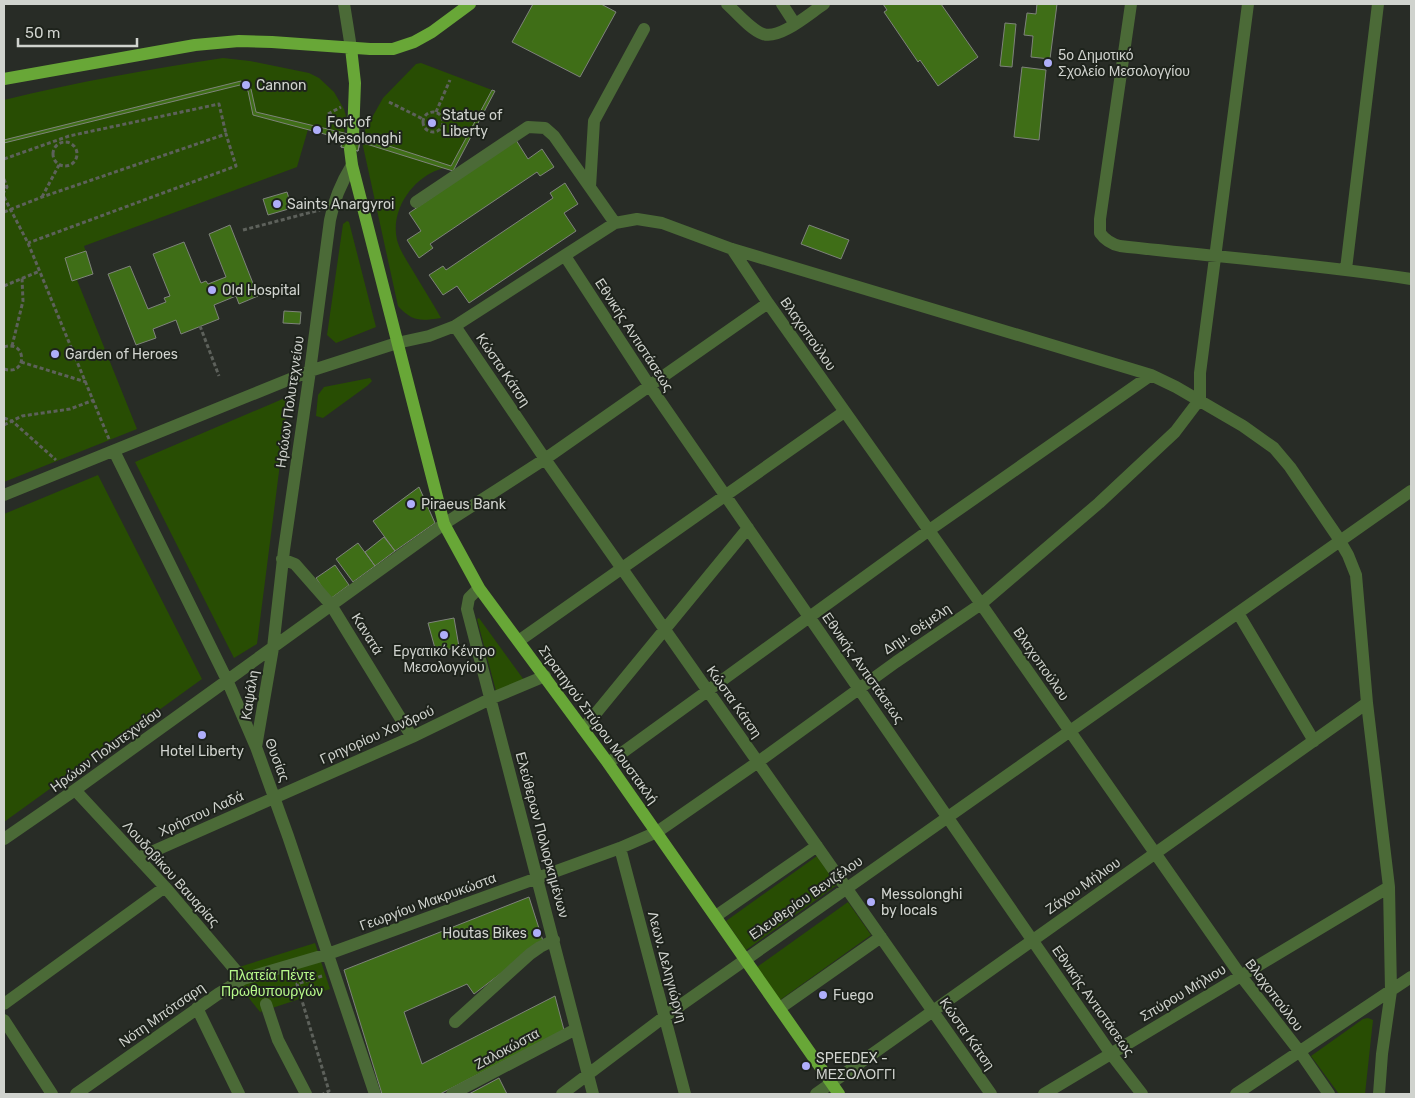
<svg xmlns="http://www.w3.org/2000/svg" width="1415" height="1098" font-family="Rubik,sans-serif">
	<rect width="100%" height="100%" fill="#282c26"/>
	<path fill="#284d03" d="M 223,58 L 250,61 L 309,73 L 319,78 L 334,92 L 344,109 L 346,116 L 344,134 L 309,126 L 297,167 L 84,246 L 93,274 L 77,280 L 137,429 L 4,482 L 4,100 C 76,82 150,69 223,58 Z
		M 421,63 L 492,90 L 451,166 C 444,168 436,170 429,174 C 407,187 391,214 397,240 C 400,251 407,261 413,271 C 422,286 432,302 441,318 C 420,321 413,322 398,306 L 361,137 L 383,98 L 416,64 Z
		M 347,221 L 349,222 L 376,327 L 336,343 L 327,335 L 343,224 Z
		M 370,378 L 372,381 L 367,386 L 323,418 L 316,416 L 318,395 L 324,387 Z
		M 285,398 L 288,401 L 257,644 L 234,658 L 135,462 Z
		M 98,475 L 202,679 L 4,822 L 4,514 Z
		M 479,618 L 524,680 L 496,691 L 477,619 Z
		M 817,856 L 837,885 L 746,950 L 726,921 Z
		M 848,902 L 871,935 L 780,1000 L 757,967 Z
		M 315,943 L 330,989 L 260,1012 L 244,992 L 236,968 Z
		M 1368,1018 L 1373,1020 L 1365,1094 L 1339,1094 L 1311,1056 L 1363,1019 Z"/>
	<path fill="#3f6e17" stroke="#7e837b" d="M 533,4 L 601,4 L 616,12 L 580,77 L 512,42 Z
		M 883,4 L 941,4 L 978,57 L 938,86 L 920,60 L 918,62 L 884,12 L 887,10 Z
		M 1037,4 L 1057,4 L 1050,59 L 1031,57 L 1033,36 L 1024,35 L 1027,13 L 1036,14 Z
		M 1005,23 L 1016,24 L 1012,67 L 1000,66 Z
		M 1022,67 L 1046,70 L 1039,140 L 1014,137 Z
		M 241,81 L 251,89 L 256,112 L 361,137 L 451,166 L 492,90 L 495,91 L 453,171 L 360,142 L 358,151 L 341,147 L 343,139 L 253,115 L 248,91 L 240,85 L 4,143 L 4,140 Z
		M 344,134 L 361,137 L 358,151 L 341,147 Z
		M 516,140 L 528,159 L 542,149 L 554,167 L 540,176 L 537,172 L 430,244 L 433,248 L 419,258 L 407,240 L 421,231 L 409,213 Z
		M 565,183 L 578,204 L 564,213 L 576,231 L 469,303 L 457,286 L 443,295 L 429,275 L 443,266 L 446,270 L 553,198 L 550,193 Z
		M 287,192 L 292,208 L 268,215 L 263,199 Z
		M 230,225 L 258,296 L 239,304 L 236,296 L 214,305 L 219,319 L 181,334 L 176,320 L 153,329 L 156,338 L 136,345 L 108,274 L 130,266 L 148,309 L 166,302 L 164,298 L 170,296 L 153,254 L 184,242 L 201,283 L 206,281 L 208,284 L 226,277 L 209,234 Z
		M 809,225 L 849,240 L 841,259 L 801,244 Z
		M 86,251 L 93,274 L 72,281 L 65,258 Z
		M 284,311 L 301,312 L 300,324 L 283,323 Z
		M 419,487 L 435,523 L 395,551 L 373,521 Z
		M 384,537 L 395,551 L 375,566 L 365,552 Z
		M 358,543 L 375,566 L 353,582 L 336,559 Z
		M 335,565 L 349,585 L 330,599 L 316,578 Z
		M 454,618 L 459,647 L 436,652 L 428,623 Z
		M 529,897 L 543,941 L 474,994 L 467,984 L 404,1012 L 422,1064 L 555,996 L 564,1030 L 440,1094 L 382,1094 L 344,970 Z
		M 499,1078 L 507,1094 L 469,1094 Z"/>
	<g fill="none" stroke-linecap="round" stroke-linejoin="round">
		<path stroke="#5d615b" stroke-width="3" stroke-dasharray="4 2.5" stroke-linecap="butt" d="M 389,102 L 423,119
			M423 122a10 10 0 1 1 20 0a10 10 0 1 1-20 0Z
			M 436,112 L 450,80
			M 328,114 L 341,107
			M53 154a12 12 0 1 1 24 0a12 12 0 1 1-24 0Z
			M 4,159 L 69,136 L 219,104 L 226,134
			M 4,179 L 7,187 L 4,192
			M 4,197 L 28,243 L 109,439
			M 42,197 L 59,165
			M 4,212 L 42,197 L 226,134 L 236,166 L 28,243
			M 243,230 L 320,210
			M 4,286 L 40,271
			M 200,326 L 219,376
			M 12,346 L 23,301 L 22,278
			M 4,347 C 27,339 28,377 4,369
			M 21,362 L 86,382
			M 4,418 L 12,421 L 56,460
			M 4,425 L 22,416 L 70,409 L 94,400
			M 322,976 L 297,984 L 329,1091 L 323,1094"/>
		<path stroke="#4b6a37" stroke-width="12" d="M 344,4 L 351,48
			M 727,4 C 736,12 751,30 763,34 C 780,40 810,13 824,4
			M 782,4 L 795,24
			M 1131,4 L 1100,219 L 1100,233 C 1105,240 1111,244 1120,246 C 1217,257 1315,264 1411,279
			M 590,187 L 594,121 L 644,29
			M 416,202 L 528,127 L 545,128 L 554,136 L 615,223
			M 732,249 L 768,303 L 981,604 L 1241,976 L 1300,1052 L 1329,1094
			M 565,256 L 649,385 L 1111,1054 L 1142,1094
			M 1346,269 L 1378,4
			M 455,326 L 545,459 L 991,1094
			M 114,451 L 227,680 L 256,747 L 288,836 L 375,1094
			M 4,495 L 310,371 L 397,343 L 429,336 L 455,326 L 615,223 L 637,219 L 662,223 L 732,249 L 1128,368 L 1151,375 L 1176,387 L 1243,426 L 1274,448 L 1290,467 L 1337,536 L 1348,555 L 1356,575 L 1367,703 L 1389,887 L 1391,991 L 1382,1054 L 1379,1094
			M 282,559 L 295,564 L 331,605 L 412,737
			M 479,588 L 469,598 L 467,609 L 593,1094
			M 1238,613 L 1314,741
			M 520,640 L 844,412
			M 583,729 L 748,528
			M 256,747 L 273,648 L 284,550 L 310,371 L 330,220 C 334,199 341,183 352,165
			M 608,763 L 928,531 L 1151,375
			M 75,790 L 165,887 L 243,979
			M 4,839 L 75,790 L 444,524 L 545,459 L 768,303
			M 620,848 L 685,1094
			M 138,858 L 412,737 L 490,699 L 545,676
			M 716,916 L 817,846
			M 4,1004 L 165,887
			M 266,1004 L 278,1040 L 306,1094
			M 197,1008 L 239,1094
			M 780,1008 L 881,937
			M 4,1020 L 52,1094
			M 455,1022 L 530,954 L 540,947 L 554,940
			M 76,1094 L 218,994 L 243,979 L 328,954 L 620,848 L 657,832 L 758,762 L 896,662 L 981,604 L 1099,503 L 1175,432 L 1200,399 L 1200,373 L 1248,4
			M 452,1094 L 576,1029
			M 562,1094 L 664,1017 L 1411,491
			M 816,1094 L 1367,703
			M 1044,1094 L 1389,887
			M 1236,1094 L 1411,977"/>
		<path stroke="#68a737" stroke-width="12" d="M 351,48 L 355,83 L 353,136
			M 4,79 L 195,45 L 239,41 L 272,42 L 370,49 L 393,49 L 414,42 L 432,32 L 470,4
			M 350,149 L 352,165 L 444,524 L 479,588 L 608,763 L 839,1094"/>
	</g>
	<g fill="#afaefa" stroke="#1e231c" stroke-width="2">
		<circle cx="1048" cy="63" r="5"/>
		<circle cx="246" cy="85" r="5"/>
		<circle cx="432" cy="123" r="5"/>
		<circle cx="317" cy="130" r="5"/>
		<circle cx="277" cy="204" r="5"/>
		<circle cx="212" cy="290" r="5"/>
		<circle cx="55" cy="354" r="5"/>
		<circle cx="411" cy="504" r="5"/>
		<circle cx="444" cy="635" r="5"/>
		<circle cx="202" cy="735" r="5"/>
		<circle cx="871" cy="902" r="5"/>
		<circle cx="537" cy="933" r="5"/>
		<circle cx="823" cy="995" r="5"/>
		<circle cx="806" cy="1066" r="5"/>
	</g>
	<g text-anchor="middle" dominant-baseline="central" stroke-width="4" stroke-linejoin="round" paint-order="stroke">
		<g font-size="14" fill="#d0d3ce" stroke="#1e231c" text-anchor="start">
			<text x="1058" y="55">5ο Δημοτικό<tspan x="1058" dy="16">Σχολείο Μεσολογγίου</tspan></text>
			<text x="256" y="85">Cannon</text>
			<text x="442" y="115">Statue of<tspan x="442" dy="16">Liberty</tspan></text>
			<text x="327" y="122">Fort of<tspan x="327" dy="16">Mesolonghi</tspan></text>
			<text x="287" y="204">Saints Anargyroi</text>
			<text x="222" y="290">Old Hospital</text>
			<text x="65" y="354">Garden of Heroes</text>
			<text x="421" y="504">Piraeus Bank</text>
			<text x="444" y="651" text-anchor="middle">Eργατικό Κέντρο<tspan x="444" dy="16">Μεσολογγίου</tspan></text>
			<text x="202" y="751" text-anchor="middle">Hotel Liberty</text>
			<text x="881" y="894">Messolonghi<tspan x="881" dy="16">by locals</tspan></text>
			<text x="527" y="933" text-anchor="end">Houtas Bikes</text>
			<text x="833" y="995">Fuego</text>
			<text x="816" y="1058">SPEEDEX -<tspan x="816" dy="16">ΜΕΣΟΛΟΓΓΙ</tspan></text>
		</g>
		<g font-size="14" fill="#d0d3ce" stroke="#1e231c">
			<text transform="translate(808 334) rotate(55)">Βλαχοπούλου</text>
			<text transform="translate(634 335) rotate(57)">Εθνικής Αντιστάσεως</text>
			<text transform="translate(503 370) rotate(56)">Κώστα Κάτση</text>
			<text transform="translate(290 402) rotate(-82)">Ηρώων Πολυτεχνείου</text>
			<text transform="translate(917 629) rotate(-34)">Δημ. Θέμελη</text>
			<text transform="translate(367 634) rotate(58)">Κανατά</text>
			<text transform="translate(1041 664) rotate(55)">Βλαχοπούλου</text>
			<text transform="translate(863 668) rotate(55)">Εθνικής Αντιστάσεως</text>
			<text transform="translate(250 695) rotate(-81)">Καψάλη</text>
			<text transform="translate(734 702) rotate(55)">Κώστα Κάτση</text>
			<text transform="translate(598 725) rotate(54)">Στρατηγού Σπύρου Μουστακλή</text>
			<text transform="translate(377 735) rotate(-24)">Γρηγορίου Χονδρού</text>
			<text transform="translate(106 750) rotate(-36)">Ηρώων Πολυτεχνείου</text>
			<text transform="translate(277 760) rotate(69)">Θυσίας</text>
			<text transform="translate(201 814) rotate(-24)">Χρήστου Λαδά</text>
			<text transform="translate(542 835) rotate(75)">Ελεύθερων Πολιορκημένων</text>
			<text transform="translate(171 874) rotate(48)">Λουδοβίκου Βαυαρίας</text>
			<text transform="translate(1083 886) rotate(-35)">Ζάχου Μήλιου</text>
			<text transform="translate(806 898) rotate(-35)">Ελευθερίου Βενιζέλου</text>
			<text transform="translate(428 902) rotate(-20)">Γεωργίου Μακρυκώστα</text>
			<text transform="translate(667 967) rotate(75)">Λεων. Δεληγιώργη</text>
			<text transform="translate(1183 993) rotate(-31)">Σπύρου Μήλιου</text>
			<text transform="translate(1274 995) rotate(53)">Βλαχοπούλου</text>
			<text transform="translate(1093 1001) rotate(55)">Εθνικής Αντιστάσεως</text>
			<text transform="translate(162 1015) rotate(-35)">Νότη Μπότσαρη</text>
			<text transform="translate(967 1034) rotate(55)">Κώστα Κάτση</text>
			<text transform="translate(507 1049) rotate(-28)">Ζαλοκώστα</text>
		</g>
		<g font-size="14" fill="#b7f98b" stroke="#1e231c">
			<text x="272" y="975">Πλατεία Πέντε<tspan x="272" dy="16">Πρωθυπουργών</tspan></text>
		</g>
	</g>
	<rect width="1415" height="1098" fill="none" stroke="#d0d3ce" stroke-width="10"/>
	<path d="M18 38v8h119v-8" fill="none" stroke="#d0d3ce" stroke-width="2.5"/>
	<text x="25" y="38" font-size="15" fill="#d0d3ce" stroke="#1e231c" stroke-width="4" paint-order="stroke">50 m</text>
</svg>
